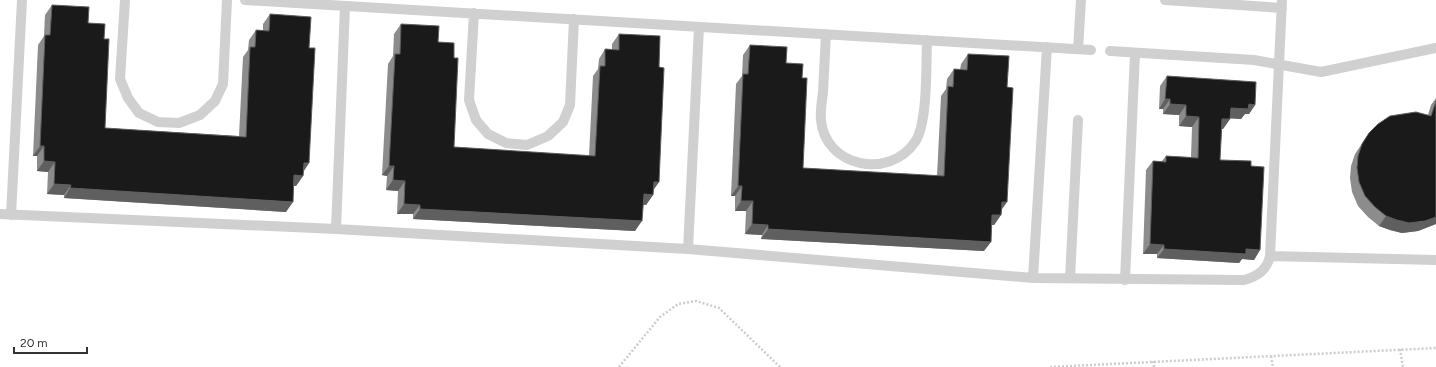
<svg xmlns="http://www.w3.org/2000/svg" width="1436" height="367" font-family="Figtree,sans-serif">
	<rect width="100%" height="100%" fill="#fff"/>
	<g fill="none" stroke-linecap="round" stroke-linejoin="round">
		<path stroke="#cdcdcd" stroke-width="2.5" stroke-dasharray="2 2" stroke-linecap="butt" d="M 1400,349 L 1403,367
			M 1271,356 L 1273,367
			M 1153,361 L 1154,367
			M 619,367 L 660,317 L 678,304 L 696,301 L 719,308 L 780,367
			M 1050,367 L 1436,348"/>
		<path stroke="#d0d0d0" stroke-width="10" d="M 125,0 L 120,79 L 128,98 L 139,113 L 158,122 L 179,123 L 200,115 L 215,101 L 223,84 L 227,0
			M 245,0 L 1091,50
			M 1165,0 L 1282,8
			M 474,13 L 469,100 L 476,120 L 488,134 L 506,143 L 527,145 L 548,136 L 563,122 L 570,105 L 574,19
			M 826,34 C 825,54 824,73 823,92 C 822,101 820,111 821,120 C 825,167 889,180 915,142 C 928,124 926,64 927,40
			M 1078,49 L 1081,0
			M 1110,51 L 1254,60 L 1321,72 L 1436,48
			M 0,214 L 336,229 L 688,249 L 1033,278 L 1244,280 C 1258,276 1267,270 1270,256 L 1436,260
			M 11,215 L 22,0
			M 336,229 L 345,6
			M 688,249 L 699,27
			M 1270,256 L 1282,0
			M 1033,278 L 1047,47
			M 1070,278 L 1078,120
			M 1125,280 L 1135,53"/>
	</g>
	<path fill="#8c8c8c" d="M 52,5 L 88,23 L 104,39 L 105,128 L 239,136 L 243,57 L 248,50 L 249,40 L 256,30 L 263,30 L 263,24 L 270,14 L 309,48 L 309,163 L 304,171 L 303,176 L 296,186 L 293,185 L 286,212 L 64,198 L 64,195 L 47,194 L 48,172 L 37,171 L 37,156 L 33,156 L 38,45 L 44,36 L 45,15 Z
		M 401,24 L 438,42 L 454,58 L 454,147 L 589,156 L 593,76 L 598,69 L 599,59 L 605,49 L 612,50 L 612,44 L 619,34 L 659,67 L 659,182 L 653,190 L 653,195 L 646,205 L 643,205 L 635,231 L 413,219 L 413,214 L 397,214 L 398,191 L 386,190 L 387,176 L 382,175 L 388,64 L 393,56 L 394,34 Z
		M 750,45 L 786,63 L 802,78 L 803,168 L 937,176 L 941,96 L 946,89 L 947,79 L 954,69 L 960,70 L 961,64 L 968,54 L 1002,211 L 1001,215 L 994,225 L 991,225 L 984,251 L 761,239 L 762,235 L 745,234 L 746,211 L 735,211 L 735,196 L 731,196 L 736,84 L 742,76 L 743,55 Z
		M 1167,76 L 1255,105 L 1249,114 L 1245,114 L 1241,119 L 1230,118 L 1230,119 L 1223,129 L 1222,129 L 1220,160 L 1251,166 L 1260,250 L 1254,260 L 1242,259 L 1239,263 L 1157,258 L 1157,254 L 1143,254 L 1146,170 L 1153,161 L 1162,161 L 1166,156 L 1191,157 L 1192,127 L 1179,126 L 1179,115 L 1163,114 L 1163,109 L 1159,109 L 1160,86 Z
		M 1436,98 L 1436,224 L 1418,231 L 1402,233 L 1390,230 L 1379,226 L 1368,217 L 1358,206 L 1352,192 L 1350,178 L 1351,166 L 1355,154 L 1369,133 L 1428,115 L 1431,105 Z"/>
	<path fill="#5f5f5f" d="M 1165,99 L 1170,99 L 1163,109 L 1159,109 Z
		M 1170,104 L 1186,105 L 1179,115 L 1163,114 Z
		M 1249,104 L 1255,105 L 1249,114 L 1245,114 L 1241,119 L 1224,118 L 1231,108 Z
		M 1186,116 L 1199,117 L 1192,127 L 1179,126 Z
		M 1222,119 L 1230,119 L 1223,129 L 1215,129 Z
		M 40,146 L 44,146 L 37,156 L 33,156 Z
		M 44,161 L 55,162 L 48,172 L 37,171 Z
		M 304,163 L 309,163 L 302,173 Z
		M 389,166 L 394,166 L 387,176 L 382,175 Z
		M 294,175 L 303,176 L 296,186 L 287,185 Z
		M 393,180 L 405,181 L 398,191 L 386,190 Z
		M 654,182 L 659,182 L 652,192 Z
		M 54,184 L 71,185 L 64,195 L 47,194 Z
		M 738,186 L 742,186 L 735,196 L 731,196 Z
		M 70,188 L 293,202 L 286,212 L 64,198 Z
		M 644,194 L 653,195 L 646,205 L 637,204 Z
		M 741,201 L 753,201 L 746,211 L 735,211 Z
		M 1002,202 L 1007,202 L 1000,212 Z
		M 404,204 L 420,205 L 413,214 L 397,214 Z
		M 420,209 L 642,221 L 635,231 L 413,219 Z
		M 992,215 L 1001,215 L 994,225 L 985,225 Z
		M 1386,216 L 1436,217 L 1436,224 L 1418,231 L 1402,233 L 1390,230 L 1379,226 Z
		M 752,224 L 768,225 L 762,235 L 745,234 Z
		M 768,229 L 991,242 L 984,251 L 761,239 Z
		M 1150,244 L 1164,245 L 1157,254 L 1143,254 Z
		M 1164,249 L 1246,249 L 1260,250 L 1254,260 L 1242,259 L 1239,263 L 1157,258 Z"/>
	<path fill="#1a1a1a" stroke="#5f5f5f" d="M 52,5 L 89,7 L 88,23 L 105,24 L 104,39 L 109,39 L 105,128 L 246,137 L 250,47 L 255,47 L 256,30 L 269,31 L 270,14 L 311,17 L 309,48 L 315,48 L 309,163 L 304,163 L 303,176 L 294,175 L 293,202 L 70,188 L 71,185 L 54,184 L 55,162 L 44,161 L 44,146 L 40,146 L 45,35 L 50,35 Z
		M 401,24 L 439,26 L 438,42 L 454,43 L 454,58 L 458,58 L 454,147 L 595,156 L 600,66 L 605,66 L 605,49 L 619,50 L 619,34 L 660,36 L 659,67 L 664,68 L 659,182 L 654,182 L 653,195 L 644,194 L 642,221 L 420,209 L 420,205 L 404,204 L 405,181 L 393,180 L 394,166 L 389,166 L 395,54 L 400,54 Z
		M 750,45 L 787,47 L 786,63 L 803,64 L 802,78 L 807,78 L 803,168 L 944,176 L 948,86 L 953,87 L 954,69 L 967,70 L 968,54 L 1009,56 L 1007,87 L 1013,88 L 1007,202 L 1002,202 L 1001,215 L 992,215 L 991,242 L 768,229 L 768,225 L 752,224 L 753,201 L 741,201 L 742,186 L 738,186 L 743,74 L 748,74 Z
		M 1167,76 L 1256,82 L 1255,105 L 1249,104 L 1248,109 L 1231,108 L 1230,119 L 1222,119 L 1220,160 L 1251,161 L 1251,166 L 1264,167 L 1260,250 L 1246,249 L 1246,254 L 1164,249 L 1164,245 L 1150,244 L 1153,161 L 1166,162 L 1166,156 L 1198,158 L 1199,117 L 1186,116 L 1186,105 L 1170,104 L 1170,99 L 1165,99 Z
		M 1436,101 L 1436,217 L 1425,221 L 1409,223 L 1397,220 L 1386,216 L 1375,207 L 1365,196 L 1359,182 L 1357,168 L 1358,156 L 1362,144 L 1369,133 L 1378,124 L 1390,116 L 1416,112 L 1431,116 Z"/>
	<path d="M14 347v6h73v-6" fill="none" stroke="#333333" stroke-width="2"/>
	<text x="20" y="347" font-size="12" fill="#333333" stroke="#ffffff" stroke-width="3" paint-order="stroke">20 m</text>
</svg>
